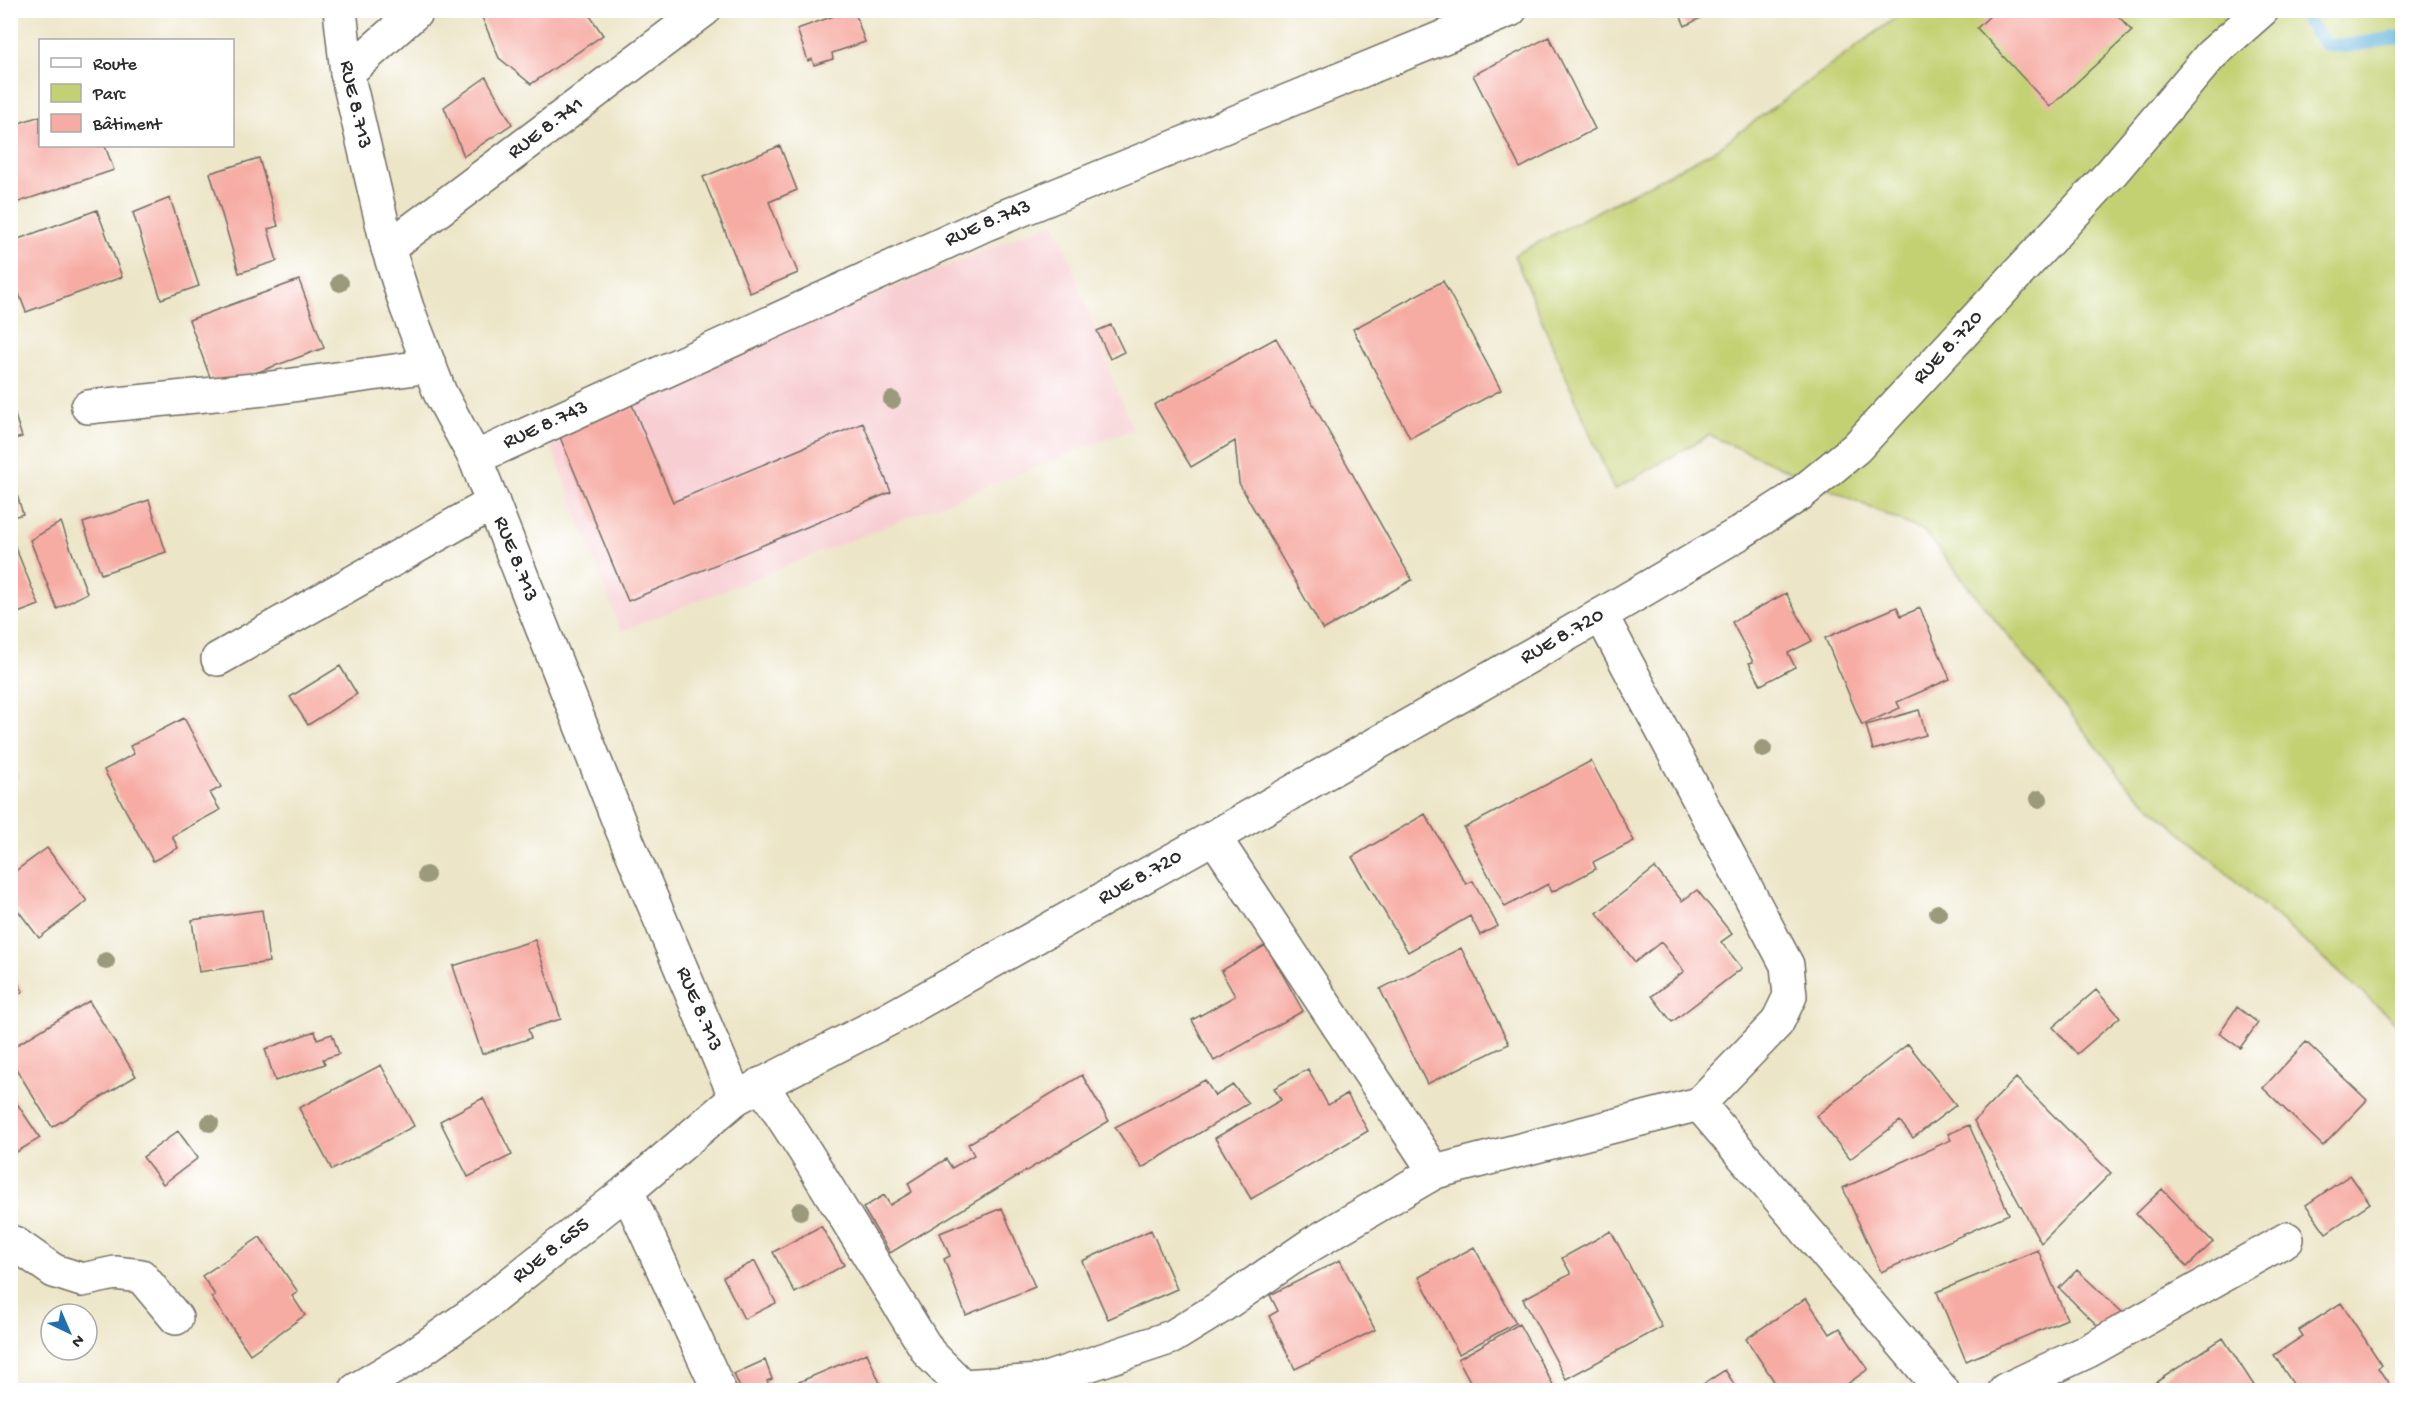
<svg xmlns="http://www.w3.org/2000/svg" width="2413" height="1401" font-family="'Gochi Hand',sans-serif">
	<rect width="100%" height="100%" fill="#fff"/>
	<filter id="ink" filterUnits="userSpaceOnUse"><feTurbulence type="fractalNoise" baseFrequency=".0167" numOctaves="2"/><feDisplacementMap in="SourceGraphic" scale="12" xChannelSelector="R" yChannelSelector="G"/><feConvolveMatrix kernelMatrix="1 2 1 2 8 2 1 2 1" color-interpolation-filters="sRGB"/></filter>
	<filter id="wash" filterUnits="userSpaceOnUse"><feTurbulence type="fractalNoise" baseFrequency=".008" numOctaves="4" result="noise"/><feDisplacementMap in="SourceGraphic" scale="24" xChannelSelector="R" yChannelSelector="G"/><feGaussianBlur stdDeviation="1.35" result="paint"/><feColorMatrix in="noise" values="0 0 0 0 0 0 0 0 0 0 0 0 0 0 0 0 0 1.4 0 .05"/><feComposite in="paint" operator="in"/></filter>
	<g filter="url(#wash)">
		<rect width="100%" height="100%" fill="#ece5c7"/>
		<path fill="#f7cfd3" d="M 1055,222 L 1132,429 L 621,631 L 545,429 Z"/>
		<path fill="#c4d173" stroke="#787e4f" stroke-width="1.5" d="M 1905,11 L 2402,11 L 2402,1028 L 2129,787 L 1925,532 L 1709,435 L 1614,490 L 1514,255 L 1715,150 Z"/>
		<g fill="none" stroke-linecap="round" stroke-linejoin="round">
			<path stroke="#62b2dc" stroke-width="14" d="M 2302,10 L 2313,30 L 2326,44 L 2345,46 L 2402,37"/>
		</g>
		<g id="blocks">
			<path fill="#f6aba3" d="M 479,10 L 586,10 L 603,35 L 531,84 L 499,58 Z
				M 851,10 L 854,10 L 865,42 L 832,53 L 833,59 L 814,65 L 812,59 L 808,61 L 797,29 Z
				M 1678,10 L 1716,10 L 1685,26 Z
				M 1996,10 L 2113,10 L 2132,31 L 2050,107 L 1977,28 Z
				M 1549,37 L 1595,129 L 1520,168 L 1473,75 Z
				M 486,77 L 512,124 L 464,156 L 444,107 Z
				M 40,116 L 40,146 L 105,146 L 114,170 L 10,205 L 10,126 Z
				M 780,146 L 797,190 L 769,202 L 798,273 L 750,293 L 703,177 Z
				M 259,158 L 278,226 L 268,229 L 277,261 L 239,273 L 210,173 Z
				M 170,198 L 199,286 L 161,299 L 133,213 Z
				M 97,210 L 122,277 L 26,312 L 10,270 L 10,242 Z
				M 299,280 L 324,348 L 214,388 L 189,320 Z
				M 1443,281 L 1501,390 L 1410,438 L 1353,329 Z
				M 1111,325 L 1124,352 L 1110,359 L 1097,331 Z
				M 1276,338 L 1412,580 L 1323,630 L 1239,483 L 1235,441 L 1191,467 L 1154,405 Z
				M 10,400 L 22,437 L 10,440 Z
				M 630,400 L 673,502 L 863,423 L 891,492 L 628,601 L 557,430 Z
				M 10,473 L 23,514 L 10,518 Z
				M 149,500 L 166,552 L 101,574 L 83,523 Z
				M 61,522 L 87,593 L 57,609 L 30,540 Z
				M 10,534 L 39,605 L 10,616 Z
				M 1786,593 L 1812,641 L 1788,653 L 1795,667 L 1761,685 L 1749,663 L 1753,662 L 1732,622 Z
				M 1897,607 L 1901,616 L 1920,608 L 1950,679 L 1897,702 L 1900,708 L 1862,725 L 1825,638 Z
				M 340,666 L 357,694 L 308,725 L 290,697 Z
				M 1919,710 L 1926,735 L 1873,750 L 1866,725 Z
				M 184,718 L 221,787 L 210,793 L 220,810 L 172,836 L 178,848 L 153,861 L 104,770 L 134,754 L 130,746 Z
				M 1591,761 L 1634,841 L 1593,862 L 1596,869 L 1552,892 L 1548,884 L 1505,907 L 1464,828 Z
				M 10,766 L 18,776 L 10,782 Z
				M 1425,814 L 1466,884 L 1473,881 L 1498,926 L 1480,935 L 1470,916 L 1408,952 L 1352,857 Z
				M 47,848 L 87,901 L 39,938 L 10,900 L 10,875 Z
				M 1655,868 L 1682,901 L 1697,890 L 1732,934 L 1721,942 L 1742,968 L 1672,1022 L 1652,996 L 1684,971 L 1661,942 L 1635,962 L 1597,913 Z
				M 262,910 L 269,962 L 199,972 L 192,920 Z
				M 535,940 L 561,1019 L 528,1029 L 531,1038 L 482,1054 L 453,966 Z
				M 1266,945 L 1303,1011 L 1214,1061 L 1192,1020 L 1235,996 L 1221,971 Z
				M 1461,948 L 1509,1044 L 1427,1084 L 1380,989 Z
				M 10,971 L 23,991 L 13,998 L 18,1005 L 10,1010 Z
				M 2096,990 L 2120,1017 L 2077,1054 L 2053,1027 Z
				M 89,1001 L 136,1076 L 52,1127 L 10,1059 L 10,1049 Z
				M 2237,1007 L 2258,1023 L 2240,1048 L 2219,1033 Z
				M 315,1031 L 317,1039 L 332,1034 L 339,1054 L 323,1059 L 325,1064 L 275,1081 L 265,1049 Z
				M 2306,1042 L 2367,1100 L 2323,1146 L 2263,1088 Z
				M 1908,1044 L 1956,1105 L 1913,1138 L 1900,1121 L 1850,1159 L 1816,1116 Z
				M 381,1065 L 414,1126 L 332,1170 L 299,1108 Z
				M 1308,1069 L 1328,1105 L 1347,1094 L 1368,1131 L 1251,1199 L 1215,1138 L 1281,1100 L 1274,1088 Z
				M 1082,1075 L 1109,1121 L 890,1253 L 863,1208 L 884,1195 L 890,1205 L 912,1192 L 908,1183 L 946,1159 L 952,1168 L 974,1155 L 968,1144 Z
				M 2016,1078 L 2111,1173 L 2041,1243 L 1974,1121 Z
				M 1205,1080 L 1215,1096 L 1233,1085 L 1249,1103 L 1142,1168 L 1115,1127 Z
				M 10,1093 L 40,1138 L 10,1156 Z
				M 483,1098 L 512,1155 L 468,1177 L 440,1121 Z
				M 1969,1125 L 2009,1214 L 1881,1272 L 1843,1188 L 1951,1140 L 1948,1134 Z
				M 178,1131 L 198,1158 L 163,1184 L 143,1157 Z
				M 2350,1175 L 2370,1203 L 2326,1233 L 2306,1205 Z
				M 2162,1189 L 2213,1242 L 2187,1267 L 2136,1214 Z
				M 1002,1208 L 1035,1287 L 966,1315 L 944,1259 L 950,1256 L 940,1233 Z
				M 821,1226 L 844,1265 L 795,1293 L 773,1252 Z
				M 1151,1230 L 1177,1289 L 1108,1319 L 1082,1261 Z
				M 1611,1231 L 1662,1327 L 1566,1379 L 1523,1299 L 1571,1274 L 1562,1258 Z
				M 260,1237 L 298,1292 L 292,1296 L 305,1315 L 250,1354 L 211,1297 L 215,1295 L 202,1276 Z
				M 1474,1247 L 1516,1323 L 1459,1354 L 1419,1277 Z
				M 2038,1250 L 2067,1319 L 1966,1361 L 1937,1292 Z
				M 1340,1260 L 1375,1330 L 1295,1369 L 1269,1316 L 1278,1311 L 1270,1295 Z
				M 755,1261 L 776,1303 L 744,1319 L 723,1277 Z
				M 2077,1270 L 2123,1313 L 2104,1332 L 2059,1288 Z
				M 1806,1298 L 1830,1334 L 1840,1328 L 1868,1369 L 1839,1390 L 1780,1390 L 1746,1339 Z
				M 2341,1303 L 2382,1365 L 2378,1368 L 2393,1390 L 2297,1390 L 2274,1355 L 2303,1336 L 2299,1330 Z
				M 1519,1324 L 1556,1390 L 1475,1390 L 1458,1359 Z
				M 2223,1338 L 2257,1390 L 2144,1390 Z
				M 867,1353 L 883,1390 L 780,1390 Z
				M 765,1360 L 772,1379 L 767,1381 L 771,1390 L 741,1390 L 734,1374 Z
				M 1725,1370 L 1738,1390 L 1694,1390 Z"/>
		</g>
	</g>
	<g filter="url(#ink)">
		<use href="#blocks" fill-opacity="0" stroke="#6f6c62" stroke-width="1.5"/>
		<g fill="none" stroke-linecap="round" stroke-linejoin="round">
			<defs>
				<g id="minor">
					<path d="M 347,73 L 418,10"/>
					<path id="s1" d="M 388,248 L 704,10"/>
					<path d="M 88,407 L 264,389 L 430,366"/>
					<path id="s2" d="M 475,458 L 986,224 L 1510,10"/>
					<path d="M 218,659 L 493,503"/>
					<path d="M 1214,837 L 1435,1172 L 1699,1104 L 1777,1023 L 1790,996 L 1787,965 L 1601,615"/>
					<path d="M 761,1084 L 806,1153 L 929,1353 L 962,1386 L 1040,1381 L 1172,1337 L 1219,1308 L 1312,1244 L 1435,1172"/>
					<path d="M 1699,1104 L 1942,1390"/>
					<path d="M 627,1191 L 719,1390"/>
					<path d="M 10,1244 L 14,1243 L 54,1271 L 82,1280 L 115,1273 L 141,1276 L 176,1318"/>
					<path id="s3" d="M 356,1390 L 411,1357 L 479,1309 L 627,1191 L 736,1098"/>
					<path d="M 2005,1390 L 2088,1351 L 2287,1239"/>
				</g>
				<g id="major">
					<path id="s4" d="M 340,10 L 347,73 L 388,248 L 407,308 L 440,393 L 475,458 L 619,822 L 736,1098 L 889,1019 L 1214,837 L 1601,615 L 1738,534 L 1800,494 L 1856,448 L 2112,172 L 2211,55 L 2262,10"/>
				</g>
			</defs>
			<use href="#minor" stroke="#6f6c62" stroke-width="36"/>
			<use href="#major" stroke="#6f6c62" stroke-width="36"/>
			<use href="#minor" stroke="#fff" stroke-width="33"/>
			<use href="#major" stroke="#fff" stroke-width="33"/>
		</g>
		<g fill="#9b9a7d">
			<circle cx="340" cy="283" r="9"/>
			<circle cx="892" cy="400" r="9"/>
			<circle cx="1763" cy="749" r="9"/>
			<circle cx="2039" cy="799" r="9"/>
			<circle cx="426" cy="875" r="9"/>
			<circle cx="1938" cy="913" r="9"/>
			<circle cx="106" cy="961" r="9"/>
			<circle cx="210" cy="1123" r="9"/>
			<circle cx="800" cy="1211" r="9"/>
		</g>
	</g>
	<g text-anchor="middle" dominant-baseline="central" stroke-width="6" stroke-linejoin="round" paint-order="stroke">
		<g font-size="21" fill="#2b2b2b" stroke="#fff">
			<text stroke="none"><textPath href="#s4" startOffset="96">RUE 8.713</textPath></text>
			<text stroke="none"><textPath href="#s1" startOffset="198">RUE 8.741</textPath></text>
			<text stroke="none"><textPath href="#s2" startOffset="564">RUE 8.743</textPath></text>
			<text stroke="none"><textPath href="#s4" startOffset="2595">RUE 8.720</textPath></text>
			<text stroke="none"><textPath href="#s2" startOffset="78">RUE 8.743</textPath></text>
			<text stroke="none"><textPath href="#s4" startOffset="580">RUE 8.713</textPath></text>
			<text stroke="none"><textPath href="#s4" startOffset="2109">RUE 8.720</textPath></text>
			<text stroke="none"><textPath href="#s4" startOffset="1623">RUE 8.720</textPath></text>
			<text stroke="none"><textPath href="#s4" startOffset="1066">RUE 8.713</textPath></text>
			<text stroke="none"><textPath href="#s3" startOffset="240">RUE 8.655</textPath></text>
		</g>
	</g>
	<rect width="2413" height="1401" fill="none" stroke="#fff" stroke-width="36"/>
	<rect x="39" y="39" width="195" height="108" fill="#ffffff" stroke="#aaaaaa" stroke-width="1.5"/>
	<rect x="51" y="58" width="30" height="9" fill="#ffffff" stroke="#aaaaaa" stroke-width="1.5"/>
	<text x="93" y="69" font-size="18" fill="#2b2b2b">Route</text>
	<rect x="51" y="84" width="30" height="18" fill="#c4d173" stroke="#aaaaaa" stroke-width="1.5"/>
	<text x="93" y="99" font-size="18" fill="#2b2b2b">Parc</text>
	<rect x="51" y="114" width="30" height="18" fill="#f6aba3" stroke="#aaaaaa" stroke-width="1.5"/>
	<text x="93" y="129" font-size="18" fill="#2b2b2b">Bâtiment</text>
	<g transform="translate(69 1332) rotate(136)"><circle r="28" fill="#ffffff" stroke="#aaaaaa" stroke-width="1.5"/>
	<path d="M0-4.5L10 22L0 15L-10 22Z" fill="#1f6fb2"/>
	<text y="-9" font-size="16" font-weight="bold" text-anchor="middle" fill="#2b2b2b">N</text>
	</g>
</svg>
